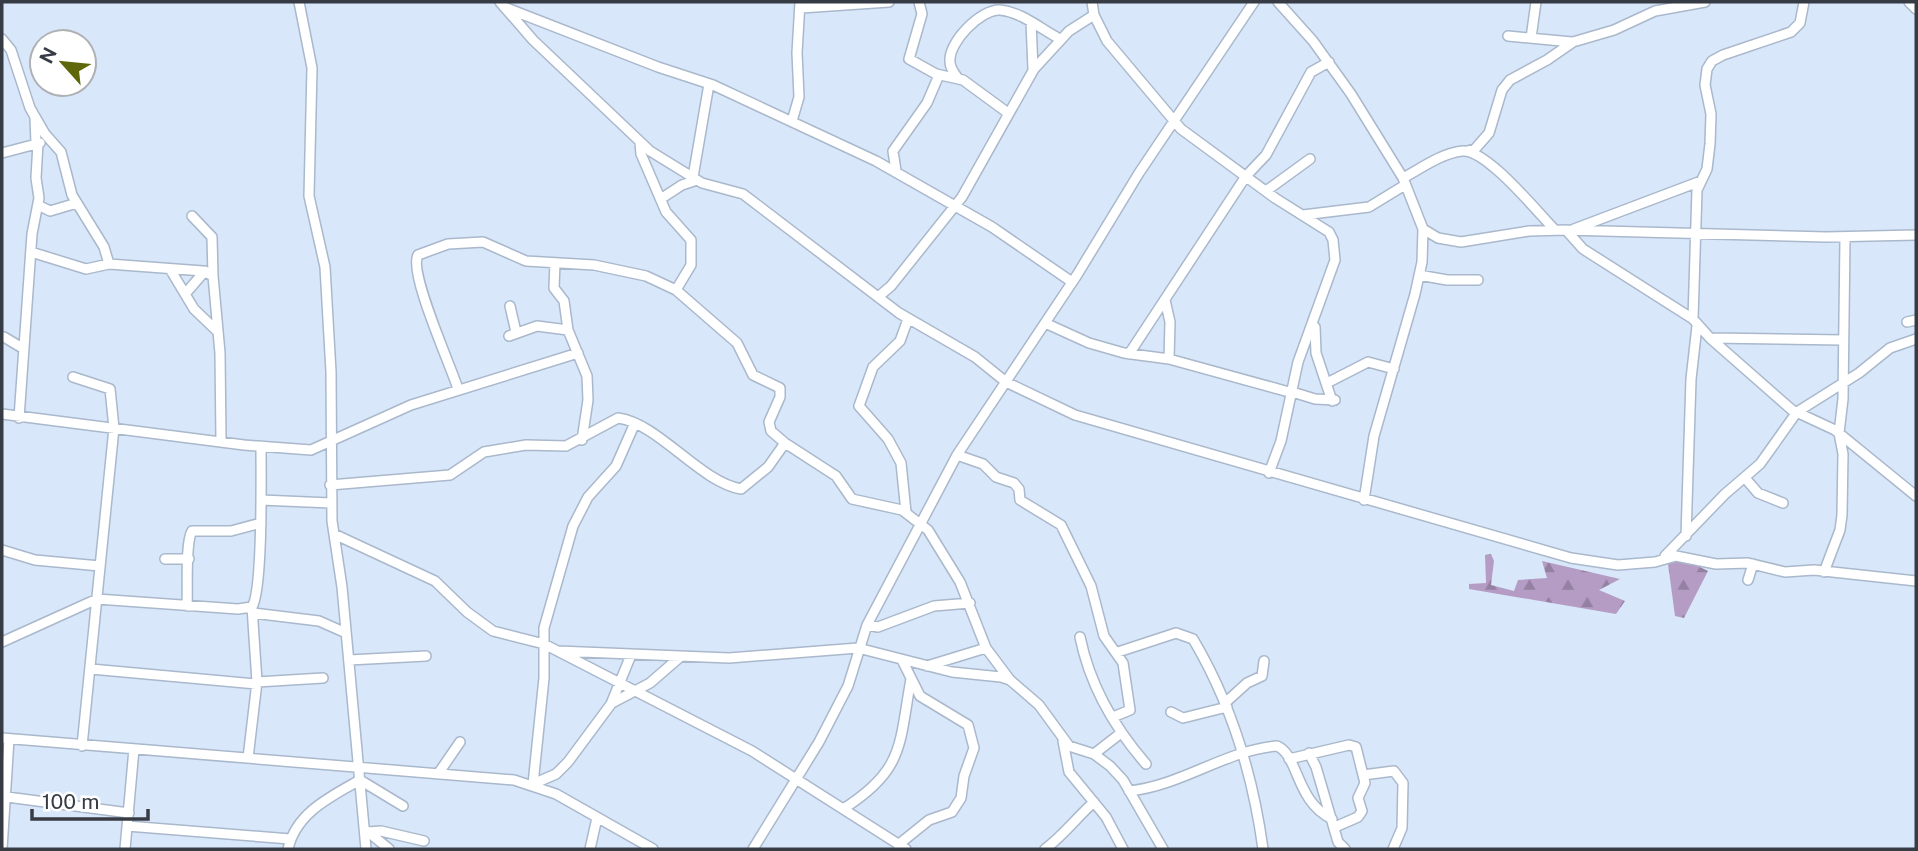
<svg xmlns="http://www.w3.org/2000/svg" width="1918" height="851" font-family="'Public Sans',sans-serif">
	<defs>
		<pattern id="forest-firs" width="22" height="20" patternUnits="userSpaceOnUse" patternTransform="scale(1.75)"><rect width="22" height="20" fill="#b59cc4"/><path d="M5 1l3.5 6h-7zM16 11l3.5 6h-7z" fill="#9480a1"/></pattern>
	</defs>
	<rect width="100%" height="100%" fill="#d9e7fb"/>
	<path fill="url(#forest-firs)" d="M 1491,554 L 1494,561 L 1491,585 L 1514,591 L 1518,580 L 1547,578 L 1542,561 L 1620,579 L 1599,590 L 1625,601 L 1616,614 L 1469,589 L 1469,584 L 1486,583 L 1485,555 Z
		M 1684,559 L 1708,571 L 1684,618 L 1675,616 L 1668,564 Z"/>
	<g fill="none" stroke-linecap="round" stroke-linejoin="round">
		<defs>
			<path id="minor" d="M 299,2 L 312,68 L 309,196 L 325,267 L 331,372 L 332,521 L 342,587 L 366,849
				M 500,2 L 533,40 L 650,151 L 702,183 L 743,194 L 899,313 L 975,357 L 1006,382 L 1075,415 L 1571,558 L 1618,565 L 1655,562 L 1676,556 L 1716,564 L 1748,563 L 1785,572 L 1814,570 L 1916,581
				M 919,2 L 922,14 L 909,59 L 936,74 L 963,80 L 1008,113
				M 1092,2 L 1094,15 L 1107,41 L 1181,129 L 1275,198 L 1329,232 L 1333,240 L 1335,260 L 1298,362 L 1281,441 L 1269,473
				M 1278,2 L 1313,41 L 1351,94 L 1403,178 L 1423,229 L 1438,238 L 1461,242 L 1529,231 L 1566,230 L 1826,237 L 1916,235
				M 1804,2 L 1800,23 L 1791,32 L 1723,55 L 1712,61 L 1707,69 L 1705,85 L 1711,114 L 1710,144 L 1707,169 L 1697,190 L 1693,319 L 1710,338 L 1792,410 L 1835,430 L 1916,496
				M 1909,2 L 1916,9
				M 504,7 L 658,67 L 713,85 L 876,161 L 992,227 L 1072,282
				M 801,8 L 889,2
				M 1031,22 L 1033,69
				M 1508,36 L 1572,42
				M 1531,38 L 1536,2
				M 2,39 L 11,50 L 30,108 L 45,134 L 61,152 L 72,195 L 104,247 L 109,264 L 203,271 L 213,276 L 220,353 L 221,441
				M 957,77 C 954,73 950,68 950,62 C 948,42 981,9 1000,10 C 1022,12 1042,30 1060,39
				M 35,117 L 36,143
				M 792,121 L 799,97 L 797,53 L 800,2
				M 640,143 L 641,154 L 666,212 L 691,240 L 691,265 L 676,290
				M 1467,151 L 1475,149 L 1489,133 L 1502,90 L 1510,80 L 1547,60 L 1573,42 L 1614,30 L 1655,11 L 1705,2
				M 2,153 L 40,143
				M 896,171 L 893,151 L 927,103 L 939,75
				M 693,177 L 709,84
				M 1403,178 C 1420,169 1442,153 1462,151 C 1486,148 1538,213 1555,230
				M 1266,191 L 1310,159
				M 662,198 L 682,185 L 697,180
				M 38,205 L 50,211 L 77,203
				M 1303,215 L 1369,207 L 1405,185
				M 192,216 L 212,237 L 213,276
				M 1574,229 L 1701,181
				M 1566,230 L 1583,249 L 1693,319
				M 31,252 L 86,269 L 109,264
				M 555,263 L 554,288 L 564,301 L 568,330 L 587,376 L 588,400 L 582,440
				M 170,269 L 194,309 L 218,332
				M 1419,275 L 1447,280 L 1478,280
				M 185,294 L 205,271
				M 878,297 L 891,286 L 962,197 L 1034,69 L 1069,31 L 1094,15
				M 1165,300 L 1170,322 L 1169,359
				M 510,306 L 516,332
				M 1907,322 L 1916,320
				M 1045,323 L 1089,343 L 1124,353 L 1169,359 L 1289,392
				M 1315,327 L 1316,353 L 1332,401
				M 509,336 L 537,326 L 568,330
				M 4,337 L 24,349
				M 1710,338 L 1843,340
				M 1129,354 L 1246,176 L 1266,155 L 1311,72 L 1329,62
				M 73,377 L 110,389 L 114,428 L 82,746
				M 1327,383 L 1368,362 L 1394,369
				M 458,389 C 451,366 408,272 418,255 L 448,244 L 483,242 L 526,261 L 594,265 L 646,276 L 676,290 L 737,343 L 753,375 L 780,388 L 780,397 L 769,422 L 771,431 L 785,443 L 836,476 L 852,499 L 902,510 L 928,530 L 960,582 L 986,648 L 1010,680
				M 1289,391 L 1315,399 L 1335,400
				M 2,414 L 244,445 L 311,450 L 411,405 L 578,353
				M 19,418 L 32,234 L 39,198 L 36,178 L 38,143
				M 957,455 L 983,464 L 996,477 L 1014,483 L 1019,489 L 1020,500 L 1061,525 L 1091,586 L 1104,636 L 1123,663 L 1130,710 L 1113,717
				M 1745,478 L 1758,493 L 1783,503
				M 330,485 L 450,475 L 484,452 L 526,445 L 566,446 L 618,418 C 658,423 700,482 741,489 L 768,467 L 785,443
				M 261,500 L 331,503
				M 1364,500 L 1374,436 L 1415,294 L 1422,262 L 1423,229
				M 906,512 L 901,463 L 888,439 L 859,406 L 873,367 L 900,341 L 908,319
				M 334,534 L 435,581 L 467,612 L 493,631 L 544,644 L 752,751 L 906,849
				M 1686,536 L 1691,379 L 1697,326
				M 2,550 L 35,560 L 100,566
				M 1665,556 L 1725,494 L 1760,464 L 1797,412 L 1859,373 L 1890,348 L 1916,339
				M 165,559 L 189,559
				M 1824,572 L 1840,530 L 1842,515 L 1843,454 L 1839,433 L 1843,399 L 1845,238
				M 1748,580 L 1753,564
				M 187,606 C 188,588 185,543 192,531 L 231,531 L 261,523
				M 253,613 L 319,621 L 346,633
				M 867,625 L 878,627 L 934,606 L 970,603
				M 1080,637 C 1090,686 1113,726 1146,764
				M 2,642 L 97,599 L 238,609 L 252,607 C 263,590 261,474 261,446
				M 558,651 L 729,658 L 858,648 L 952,672 L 1001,677 L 1010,680 L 1039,705 L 1069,746 L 1094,754 L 1110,766 L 1123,780 L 1163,849
				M 1118,652 L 1176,633 L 1193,639 C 1231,703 1253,776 1263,849
				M 349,660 L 426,656
				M 927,666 L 986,648
				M 91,669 L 257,684
				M 257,682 L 323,678
				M 612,703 L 650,683 L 680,657
				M 1225,703 L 1247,683 L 1262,676 L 1264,661
				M 1171,712 L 1183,718 L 1227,707
				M 2,738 L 514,780 L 556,794 L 653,849
				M 1063,741 L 1069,772 L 1106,817 L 1123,849
				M 1309,753 L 1316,767 L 1338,842 L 1345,849
				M 1094,754 L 1121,733
				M 248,758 L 257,682 L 252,607
				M 1289,759 L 1349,745 L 1356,747 L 1365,783 L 1358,798 L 1362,811 L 1358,817 L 1335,827
				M 438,774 L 460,742
				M 1363,775 L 1394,771 L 1403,783 L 1402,828 L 1393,849
				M 533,784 L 544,678 L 544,628 L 573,526 L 588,497 L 616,466 L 635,423
				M 533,784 L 556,774 L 568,762 L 611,704 L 631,655
				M 1129,791 C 1181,786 1226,750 1277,746 C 1299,755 1295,801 1332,819
				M 7,797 L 129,813
				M 843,809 C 905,770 899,744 911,679
				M 127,826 L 290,839
				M 367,831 L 389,849
				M 368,832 L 381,831 L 424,841
				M 898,845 L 929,820 L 952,812 L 961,798 L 964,776 L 974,748 L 968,725 L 920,696 L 902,660
				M 2,849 L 9,739
				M 125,849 L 134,749
				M 288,849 C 296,813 330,797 360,780 L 403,806
				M 590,849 L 597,818
				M 753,849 L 819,742 L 848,686 L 867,625 L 957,455 L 1077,275 L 1139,173 L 1254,2
				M 1045,849 C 1064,835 1076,818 1094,802"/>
		</defs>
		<use href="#minor" stroke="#aab8cb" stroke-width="12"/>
		<use href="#minor" stroke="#fff" stroke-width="9"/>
	</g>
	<rect width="1918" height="851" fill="none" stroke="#373c44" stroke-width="7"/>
	<g transform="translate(63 63) rotate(297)"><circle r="33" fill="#ffffff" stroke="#afb1b4" stroke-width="2"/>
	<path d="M0-5L12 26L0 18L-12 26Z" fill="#5e680b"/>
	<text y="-10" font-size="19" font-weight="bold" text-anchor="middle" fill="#373c44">N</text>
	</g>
	<path d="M32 809v10h116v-10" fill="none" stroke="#373c44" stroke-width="3.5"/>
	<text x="42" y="809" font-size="21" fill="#373c44" stroke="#ffffff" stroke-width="5" paint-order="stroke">100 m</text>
</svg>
